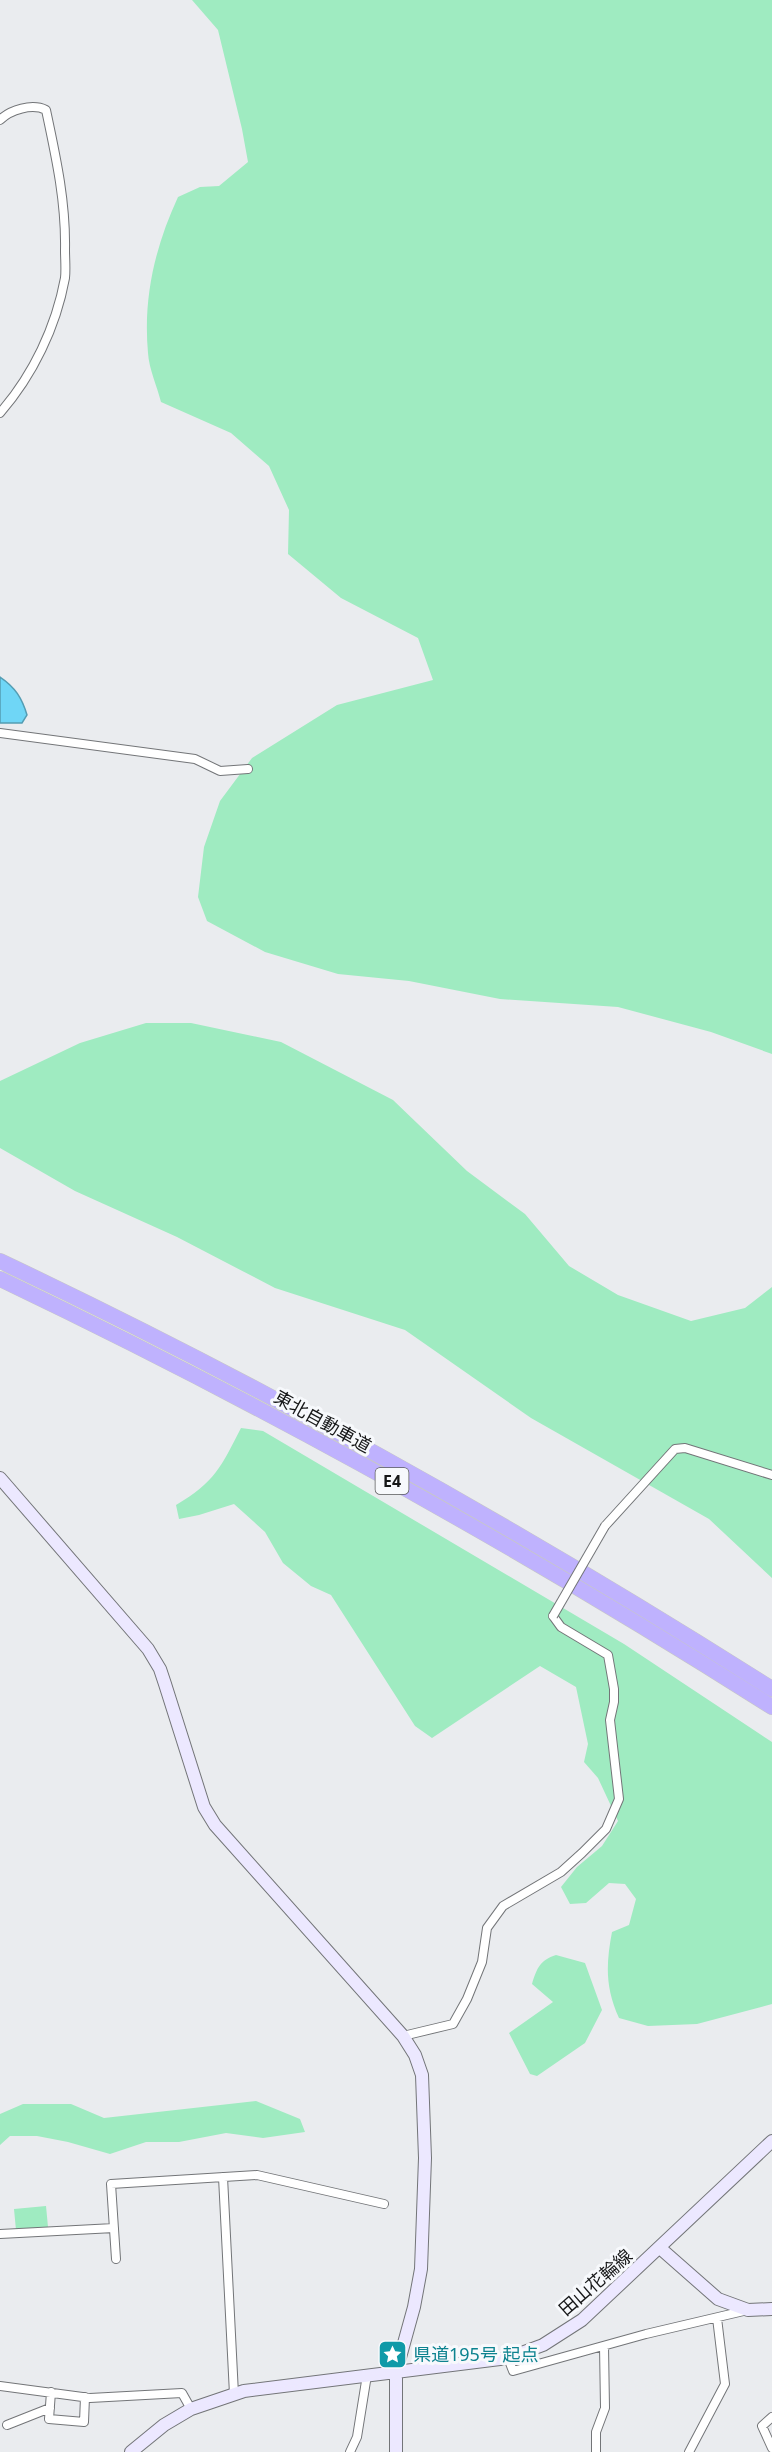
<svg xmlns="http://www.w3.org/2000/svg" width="772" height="2452" font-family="'Noto Sans','Noto Sans JP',sans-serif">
	<rect width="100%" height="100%" fill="#eaecef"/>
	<path fill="#9febc1" d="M 192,0 L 772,0 L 772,1054 L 711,1032 L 618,1007 L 500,999 L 409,981 L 338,974 L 265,952 L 207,921 L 198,897 L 204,847 L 220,801 L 252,758 L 337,705 L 433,680 L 418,638 L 341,598 L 288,554 L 289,510 L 269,466 L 231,433 L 161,402 C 157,386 149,369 148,353 C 143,297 155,247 178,197 L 200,187 L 219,186 L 248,162 L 242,129 L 218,30 Z
		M 146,1023 L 191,1023 L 281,1042 L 393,1100 L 467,1171 L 525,1214 L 569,1266 L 618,1295 L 691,1321 L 745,1308 L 772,1287 L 772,1578 L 709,1519 L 531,1418 L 405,1330 L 275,1288 L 177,1237 L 75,1191 L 0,1148 L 0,1081 L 80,1043 Z
		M 241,1428 L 263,1431 L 624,1644 L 772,1742 L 772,2004 L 697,2024 L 648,2026 L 619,2018 C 605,1987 606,1964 612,1932 L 629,1925 L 636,1899 L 625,1884 L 609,1883 L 586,1903 L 570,1904 L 561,1887 L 577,1867 L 602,1846 L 618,1821 L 598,1778 L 584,1762 L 588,1744 L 576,1687 L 540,1666 L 432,1738 L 415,1726 L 331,1595 L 311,1586 L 283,1563 L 265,1532 L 234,1504 L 199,1515 L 179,1519 L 176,1505 C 215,1482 221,1467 241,1428 Z
		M 556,1955 L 585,1963 L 602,2010 L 585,2043 L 537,2076 L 530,2074 L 509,2033 L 553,2002 L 532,1984 C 537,1968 540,1960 556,1955 Z
		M 256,2101 L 300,2119 L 305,2132 L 263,2138 L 226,2133 L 179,2142 L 146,2142 L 110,2154 L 68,2142 L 37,2136 L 10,2136 L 0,2145 L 0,2114 L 23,2104 L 71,2104 L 104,2118 Z
		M 46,2206 L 48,2227 L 16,2230 L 14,2209 Z"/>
	<path fill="#6fd6f6" stroke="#549db3" stroke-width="1.5" d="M 0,677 C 15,687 22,698 27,715 L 22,723 L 0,723 Z"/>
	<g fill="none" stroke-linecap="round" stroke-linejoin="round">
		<defs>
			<path id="street" d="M 0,120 C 10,110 32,103 46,110 C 56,157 66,202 65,250 C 65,259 66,269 65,278 C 56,327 33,375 0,413
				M 0,733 L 195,759 L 220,771 L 248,769
				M 605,1526 L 675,1449 L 685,1448 L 772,1475
				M 403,2036 L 453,2024 L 467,1999 L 482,1962 L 487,1928 L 503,1906 L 561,1872 L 582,1853 L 606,1829 L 619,1799 L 610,1720 L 614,1702 L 614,1689 L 608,1655 L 561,1627 L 553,1616
				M 223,2177 L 234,2394
				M 0,2234 L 114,2228
				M 116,2259 L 111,2184 L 257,2175 L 384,2204
				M 508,2358 L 513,2371 L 646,2334 L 748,2310
				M 0,2386 L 90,2398 L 182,2393 L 191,2409
				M 51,2392 L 49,2419 L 84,2422 L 85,2397
				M 772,2417 L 762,2426 L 772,2448
				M 7,2425 L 50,2408
				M 350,2452 L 357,2437 L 367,2375
				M 596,2452 L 596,2432 L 605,2408 L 604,2346
				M 689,2452 L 725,2384 L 717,2318"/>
			<path id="secondary" d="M 0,1478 L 148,1649 L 160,1669 L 165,1684 L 204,1807 L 215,1825 L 403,2036 L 415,2055 L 422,2075 L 425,2158 L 421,2269 L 414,2307 L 396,2372 L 396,2452
				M 660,2248 L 718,2299 L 748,2310 L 772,2309
				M 131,2452 L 164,2425 L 191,2409 L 244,2391 L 508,2358 L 543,2345 L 582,2320 L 772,2141"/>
			<path id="highway" d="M 0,1261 C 266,1387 523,1531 772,1689
				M 0,1279 C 266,1406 523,1549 772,1707"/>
		</defs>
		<use href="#street" stroke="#737578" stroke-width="10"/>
		<use href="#secondary" stroke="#737578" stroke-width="14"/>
		<use href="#highway" stroke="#c7c7c8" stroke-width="16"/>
		<use href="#street" stroke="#fff" stroke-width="8"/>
		<use href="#secondary" stroke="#ece8ff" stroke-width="12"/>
		<use href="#highway" stroke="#bfb2fe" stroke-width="15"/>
		<defs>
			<path id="street-bridge" d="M 553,1616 L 605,1526"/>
		</defs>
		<use href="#street-bridge" stroke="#737578" stroke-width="10" stroke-linecap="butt"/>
		<use href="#street-bridge" stroke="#fff" stroke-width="8"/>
	</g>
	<defs>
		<symbol id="sight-square" viewBox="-11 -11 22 22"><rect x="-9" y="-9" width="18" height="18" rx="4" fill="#0f9aa8" stroke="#f7f9fc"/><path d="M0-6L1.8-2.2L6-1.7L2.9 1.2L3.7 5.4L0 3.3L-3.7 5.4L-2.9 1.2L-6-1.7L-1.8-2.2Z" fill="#fff"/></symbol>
	</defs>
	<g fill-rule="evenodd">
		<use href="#sight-square" x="376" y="2338" width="33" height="33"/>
	</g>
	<g text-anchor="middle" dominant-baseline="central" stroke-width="6" stroke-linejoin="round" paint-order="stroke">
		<rect fill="#f7f9fc" stroke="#5a5b5c" stroke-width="1.5" x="375.5" y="1468" width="33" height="26" rx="4.5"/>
		<g font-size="16" font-weight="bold" fill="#161718">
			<text x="392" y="1481">E4</text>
		</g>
		<g font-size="18" fill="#161718" stroke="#f7f9fc">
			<text transform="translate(323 1421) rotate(29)">東北自動車道</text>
			<text transform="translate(595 2282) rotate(-41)">田山花輪線</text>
		</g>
		<g font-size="18" fill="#0d838f" stroke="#f7f9fc" text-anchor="start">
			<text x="413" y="2354">県道195号 起点</text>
		</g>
	</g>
</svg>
